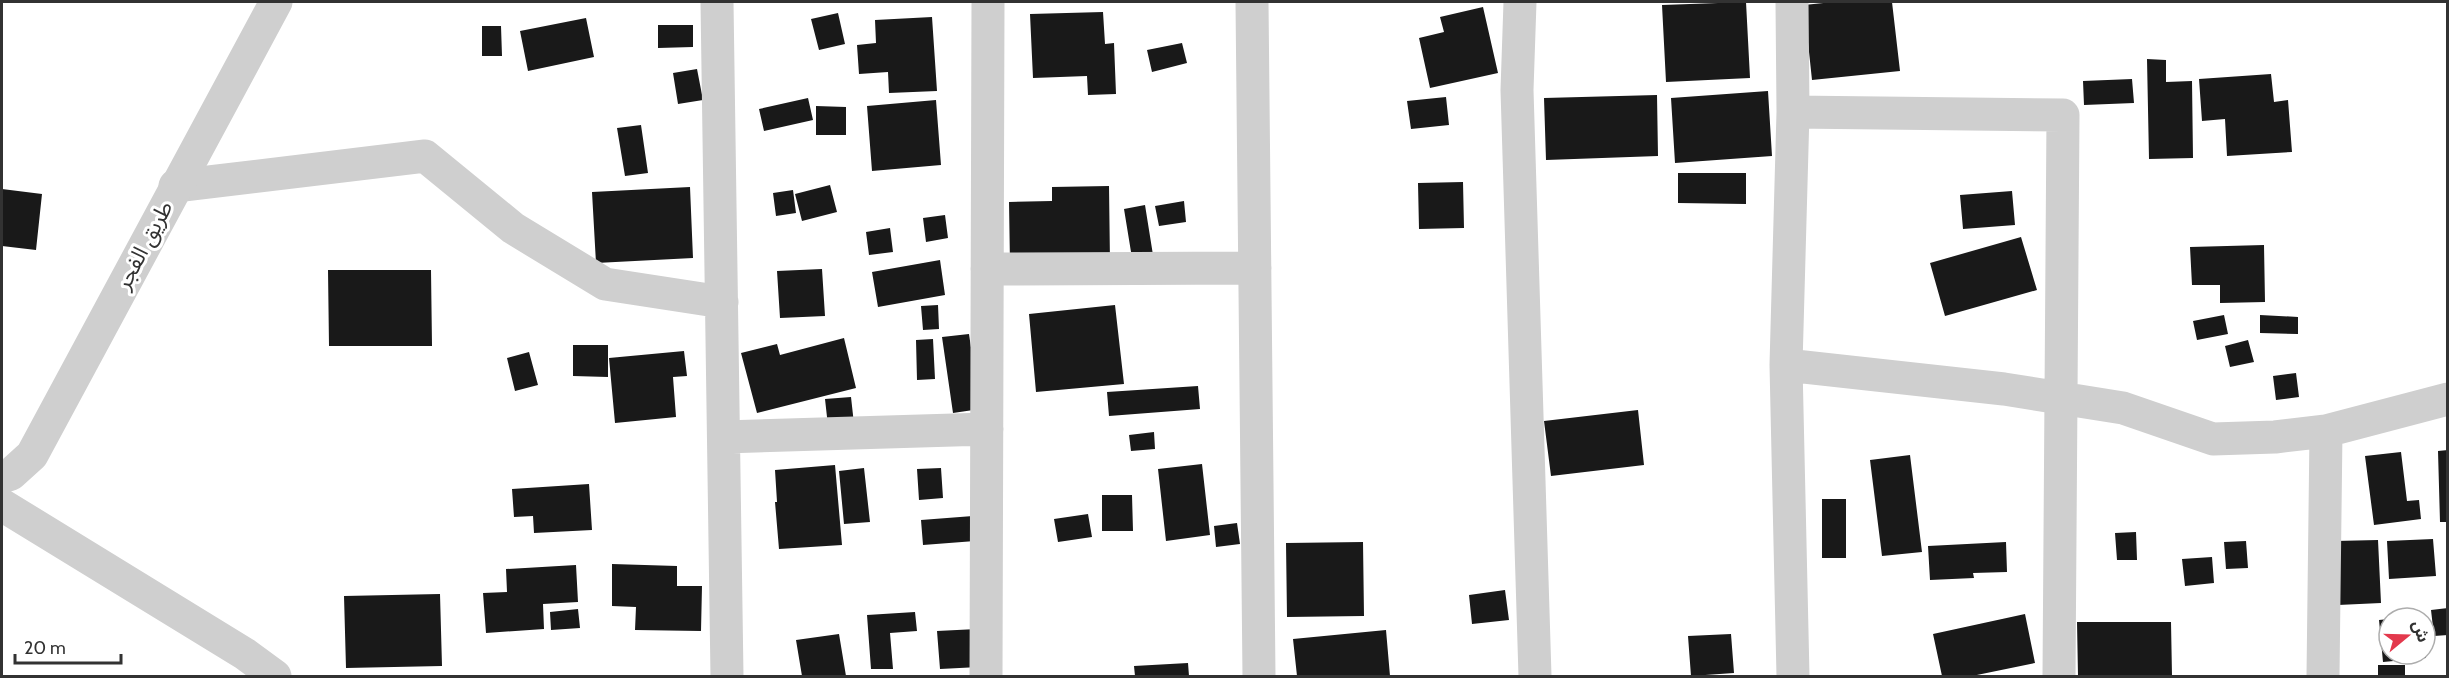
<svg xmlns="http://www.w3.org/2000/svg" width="2449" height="678" font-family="Cabin,'Noto Sans Arabic',sans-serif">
	<rect width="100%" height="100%" fill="#fff"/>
	<path fill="#191919" d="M 1746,2 L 1750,78 L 1666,82 L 1662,5 Z
		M 1833,2 L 1892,2 L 1900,71 L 1812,80 L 1804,5 Z
		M 1483,7 L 1498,73 L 1430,88 L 1419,38 L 1444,32 L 1440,17 Z
		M 1103,12 L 1105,44 L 1114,43 L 1116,94 L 1088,95 L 1087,76 L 1033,78 L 1030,14 Z
		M 838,13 L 845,44 L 819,50 L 811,19 Z
		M 932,17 L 937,91 L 889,93 L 888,72 L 859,74 L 857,45 L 876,43 L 875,20 Z
		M 586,18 L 594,57 L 528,71 L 520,31 Z
		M 658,25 L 693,25 L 693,47 L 658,48 Z
		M 482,26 L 501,26 L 502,56 L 482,56 Z
		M 1182,43 L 1187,63 L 1152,72 L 1147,50 Z
		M 2147,59 L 2166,60 L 2166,82 L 2192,81 L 2193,158 L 2149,159 Z
		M 697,69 L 703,100 L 678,104 L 673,73 Z
		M 2271,74 L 2274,102 L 2288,100 L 2292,152 L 2227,156 L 2225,119 L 2202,121 L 2199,79 Z
		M 2132,79 L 2134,103 L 2084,105 L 2083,81 Z
		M 1768,91 L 1772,156 L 1675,163 L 1671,98 Z
		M 1657,95 L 1658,156 L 1546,160 L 1544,98 Z
		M 1446,97 L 1449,125 L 1411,129 L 1407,101 Z
		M 808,98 L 813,120 L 764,131 L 759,109 Z
		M 936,100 L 941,165 L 872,171 L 867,106 Z
		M 816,106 L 846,107 L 846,135 L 816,135 Z
		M 641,125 L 648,173 L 625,176 L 617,128 Z
		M 1678,173 L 1746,173 L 1746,204 L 1678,203 Z
		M 1463,182 L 1464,228 L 1419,229 L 1418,183 Z
		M 830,185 L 837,212 L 802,221 L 795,194 Z
		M 1109,186 L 1110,263 L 1010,264 L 1009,202 L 1052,201 L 1052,187 Z
		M 690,187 L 693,258 L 596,263 L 592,192 Z
		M 2,189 L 42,194 L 36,250 L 2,246 Z
		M 793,190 L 796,213 L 776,216 L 773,193 Z
		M 2012,191 L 2015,225 L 1963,229 L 1960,195 Z
		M 1184,201 L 1186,222 L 1159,226 L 1155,206 Z
		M 1145,205 L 1153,255 L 1132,258 L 1124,209 Z
		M 945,215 L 948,238 L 926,242 L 923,218 Z
		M 890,228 L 893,252 L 869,255 L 866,232 Z
		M 2021,237 L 2037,290 L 1945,316 L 1930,263 Z
		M 2264,245 L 2265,302 L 2220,303 L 2220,285 L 2192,285 L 2190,247 Z
		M 940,260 L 945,295 L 878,307 L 872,272 Z
		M 822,269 L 825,316 L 780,318 L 777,271 Z
		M 328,270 L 431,270 L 432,346 L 329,346 Z
		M 938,305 L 939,329 L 923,330 L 921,306 Z
		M 1115,305 L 1124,384 L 1036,392 L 1029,314 Z
		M 2224,315 L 2228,334 L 2197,340 L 2193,321 Z
		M 2260,315 L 2298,317 L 2298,334 L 2260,333 Z
		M 969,334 L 980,409 L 953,413 L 942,337 Z
		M 844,338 L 856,388 L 757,413 L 741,353 L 777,344 L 780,355 Z
		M 933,339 L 935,379 L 917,380 L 916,340 Z
		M 2248,340 L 2254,362 L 2230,367 L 2225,346 Z
		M 573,345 L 608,345 L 608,377 L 573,376 Z
		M 684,351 L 687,376 L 673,377 L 676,417 L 615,423 L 609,358 Z
		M 529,352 L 538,385 L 515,391 L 507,358 Z
		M 2296,373 L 2299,397 L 2276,400 L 2273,376 Z
		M 1198,386 L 1200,409 L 1109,416 L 1107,392 Z
		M 851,397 L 854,424 L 828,426 L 825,399 Z
		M 1638,410 L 1644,465 L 1551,476 L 1544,421 Z
		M 1154,432 L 1155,449 L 1131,451 L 1129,435 Z
		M 2448,450 L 2448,522 L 2440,522 L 2438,451 Z
		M 2401,452 L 2407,501 L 2419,500 L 2421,519 L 2374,525 L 2365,456 Z
		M 1910,455 L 1922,552 L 1882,556 L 1870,460 Z
		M 1202,464 L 1210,535 L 1166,541 L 1158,469 Z
		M 835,465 L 842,545 L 779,549 L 775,502 L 777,502 L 775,470 Z
		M 864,468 L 870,522 L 844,524 L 839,471 Z
		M 941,468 L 943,498 L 919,500 L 917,469 Z
		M 589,484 L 592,530 L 534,533 L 533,516 L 514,517 L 512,489 Z
		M 1102,495 L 1132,495 L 1133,531 L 1102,531 Z
		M 1822,499 L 1846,499 L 1846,558 L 1822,558 Z
		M 1088,514 L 1092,537 L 1058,542 L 1054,519 Z
		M 973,516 L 975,541 L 923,545 L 921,520 Z
		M 1237,523 L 1240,544 L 1216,547 L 1214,526 Z
		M 2136,532 L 2137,560 L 2117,560 L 2115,533 Z
		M 2433,539 L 2436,576 L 2389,579 L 2387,541 Z
		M 2378,540 L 2381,603 L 2338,605 L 2335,541 Z
		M 2246,541 L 2248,568 L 2226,569 L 2224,542 Z
		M 1363,542 L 1364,616 L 1287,617 L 1286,543 Z
		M 2006,542 L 2007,572 L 1973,573 L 1974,578 L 1930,580 L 1928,546 Z
		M 2212,557 L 2214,583 L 2185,586 L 2182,559 Z
		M 612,564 L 677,566 L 677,586 L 702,586 L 701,631 L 635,630 L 636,607 L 612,606 Z
		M 576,565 L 578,602 L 543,604 L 544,629 L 486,633 L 483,593 L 507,592 L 506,569 Z
		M 1505,590 L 1509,620 L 1472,624 L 1469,595 Z
		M 440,594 L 442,666 L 346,668 L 344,596 Z
		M 2448,608 L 2448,635 L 2434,636 L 2431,610 Z
		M 578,609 L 580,628 L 551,630 L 550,612 Z
		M 915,612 L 917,631 L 890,633 L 893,669 L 871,669 L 867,615 Z
		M 2025,614 L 2035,663 L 1972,676 L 1942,676 L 1933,634 Z
		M 2389,619 L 2389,654 L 2426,654 L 2426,658 L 2383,662 L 2379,620 Z
		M 2077,622 L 2171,622 L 2172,676 L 2078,676 Z
		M 977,629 L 979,667 L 940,669 L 937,631 Z
		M 1386,630 L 1390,676 L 1297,676 L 1293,639 Z
		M 839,634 L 846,676 L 802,676 L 796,640 Z
		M 1731,634 L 1734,673 L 1691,676 L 1688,636 Z
		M 1188,663 L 1189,676 L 1135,676 L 1134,666 Z
		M 2378,665 L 2405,665 L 2405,676 L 2378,676 Z"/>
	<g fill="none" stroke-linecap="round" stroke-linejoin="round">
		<path stroke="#cfcfcf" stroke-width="33" d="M 717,2 L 727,676
			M 1252,2 L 1259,676
			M 1520,2 L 1517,90 L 1535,676
			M 1792,2 L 1793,112 L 1786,365 L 1793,676
			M 1793,112 L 2063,115 L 2059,676
			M 175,186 L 425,156 L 513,228 L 605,284 L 722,302
			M 987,269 L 1255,268
			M 1786,365 L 2004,389 L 2123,408 L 2213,439 L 2275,437 L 2326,431 L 2448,399
			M 724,437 L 987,429
			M 2,505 L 245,654 L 275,676
			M 986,676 L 988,2
			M 2323,676 L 2326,431"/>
		<path stroke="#cfcfcf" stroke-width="33" d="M 2,477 L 11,474 L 32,455 L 276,2"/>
	</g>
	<g text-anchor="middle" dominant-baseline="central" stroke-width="6" stroke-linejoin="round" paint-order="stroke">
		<g font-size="22" fill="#323232" stroke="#fff">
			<text transform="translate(144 245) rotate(-62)">طريق الفجر</text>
		</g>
	</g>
	<rect width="2449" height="678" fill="none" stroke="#323232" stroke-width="6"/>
	<g transform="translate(2407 636) rotate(71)"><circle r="28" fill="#ffffff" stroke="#adadad" stroke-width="1.5"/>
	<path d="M0-4.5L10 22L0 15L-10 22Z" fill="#e3394d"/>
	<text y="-9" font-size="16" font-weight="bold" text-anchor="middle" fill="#323232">ش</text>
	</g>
	<path d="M15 654v9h106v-9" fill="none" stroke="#323232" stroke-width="3"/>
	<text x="24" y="654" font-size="18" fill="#323232" stroke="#ffffff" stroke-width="4.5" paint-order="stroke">20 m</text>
</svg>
